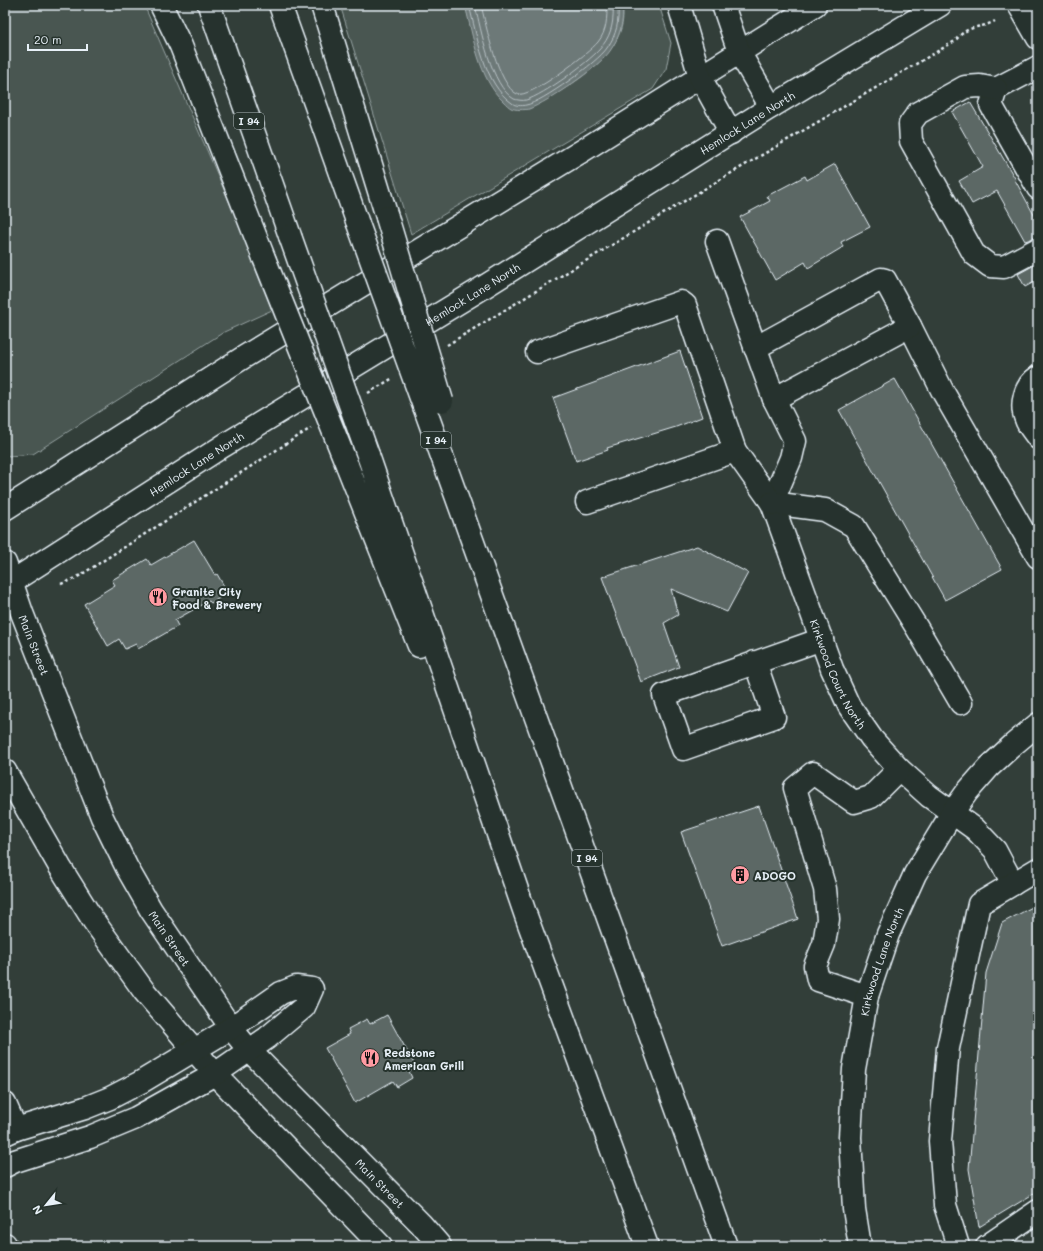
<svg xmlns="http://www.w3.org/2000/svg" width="1043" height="1251" font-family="Mali,sans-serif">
	<rect width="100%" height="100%" fill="#323e39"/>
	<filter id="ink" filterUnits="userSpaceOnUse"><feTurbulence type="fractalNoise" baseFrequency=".025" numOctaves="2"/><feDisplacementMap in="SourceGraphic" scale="8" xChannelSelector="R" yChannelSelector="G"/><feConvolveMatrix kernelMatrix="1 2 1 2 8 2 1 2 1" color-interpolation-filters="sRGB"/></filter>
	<g filter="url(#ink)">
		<path fill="#495651" stroke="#98a4a4" d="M 5,5 L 144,5 L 251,252 L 272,310 L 224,332 L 33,454 L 9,456 L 5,454 Z
			M 340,5 L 465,5 L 475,42 L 528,109 C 564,90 632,55 622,5 L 659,5 L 671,43 L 666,69 L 653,89 L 411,234 Z"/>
		<path fill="#6d7978" stroke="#9ea9ab" d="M 465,5 L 622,5 C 625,21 619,38 610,51 C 599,67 548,102 529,109 C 525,110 515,110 511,108 C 509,107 506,104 504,102 C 479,80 473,36 465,5 Z"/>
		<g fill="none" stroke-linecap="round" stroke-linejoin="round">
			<path stroke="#b7c1c5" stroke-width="1" d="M 469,5 C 477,36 484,84 512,103 C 515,106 522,106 526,105 C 541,103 599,61 607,48 C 617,34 619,22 618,5
				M 475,5 C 481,30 491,86 514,99 C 517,100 523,101 526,100 C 542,96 594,59 603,45 C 612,33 614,20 613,5
				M 481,5 C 486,25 498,85 517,94 C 530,99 589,53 598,42 C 607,31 607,18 607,5"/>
		</g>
		<path fill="#5c6865" stroke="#e8f1f8" d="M 970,102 L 1016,180 L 1015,180 L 1038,222 L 1038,237 L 1025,241 L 997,191 L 972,204 L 959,181 L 983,167 L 952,112 Z
			M 835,164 L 870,227 L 841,242 L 843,247 L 808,268 L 805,262 L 775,280 L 740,217 L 770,201 L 767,196 L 805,176 L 807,180 Z
			M 1038,263 L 1038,280 L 1025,287 L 1018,274 Z
			M 680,351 L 702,417 L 676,427 L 607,448 L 608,450 L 576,461 L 553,398 Z
			M 895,379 L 1002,569 L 945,600 L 839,410 Z
			M 194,540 L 215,575 L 217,574 L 228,593 L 211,603 L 209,601 L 175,620 L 178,626 L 138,649 L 136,644 L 125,649 L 119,639 L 108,646 L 84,604 L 115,585 L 112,580 L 147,559 L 151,565 Z
			M 697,546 L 748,573 L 727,612 L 671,589 L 678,615 L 664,623 L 679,667 L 641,682 L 602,577 Z
			M 759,806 L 798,919 L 722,946 L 681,832 Z
			M 1038,904 L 1038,1191 L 979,1227 L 969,1169 L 986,973 L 1002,923 Z
			M 387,1015 L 416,1067 L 409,1071 L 412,1078 L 397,1087 L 393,1081 L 355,1103 L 325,1048 L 350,1034 L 348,1029 L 367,1019 L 370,1024 Z"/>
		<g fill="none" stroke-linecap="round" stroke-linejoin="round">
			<defs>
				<g id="minor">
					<path d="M 1019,5 L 1038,38"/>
					<path d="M 1038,67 L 996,89 L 991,105 L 1038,188"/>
					<path d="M 996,89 L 980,86 L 965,87 L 918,113 L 910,124 L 911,141 L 974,254 L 990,266 L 1004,267 L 1038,249"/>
					<path d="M 717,241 L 774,399 L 795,441 L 791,458 L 772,503"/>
					<path d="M 910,326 L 943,392 L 1038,557"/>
					<path d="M 755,348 L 881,279 L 885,280 L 910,326 L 774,399"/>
					<path id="s1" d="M 537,352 L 681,302 L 685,305 L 735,451 L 772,503 L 832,669 L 849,706 L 872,739 L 899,769 L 929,796 L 975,829 L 995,850 L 1013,884"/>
					<path d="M 1038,377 C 1025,385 1020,405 1026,419 C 1028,426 1034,432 1038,438"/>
					<path d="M 587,502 L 735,451"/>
					<path d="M 772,503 L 825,510 L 854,526 L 917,628 L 961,703"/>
					<path id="s2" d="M 5,563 L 22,613 L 102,817 L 127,868 L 151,910 L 231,1028 L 249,1050 L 421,1224 L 440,1246"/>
					<path d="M 755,662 L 774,717 L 683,749 L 664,695 L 822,639"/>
					<path d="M 5,771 L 60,867 L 93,920 L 144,991 L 215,1074 L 381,1246"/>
					<path d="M 867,996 L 818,980 L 815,966 L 824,944 L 828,919 L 825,889 L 795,788 L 813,773 L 854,802 L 871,797 L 899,769"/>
					<path d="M 5,1104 L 16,1129"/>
					<path d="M 5,1134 L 16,1129 L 85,1108 L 110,1098 L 141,1082 L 231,1028 L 281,993 L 296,987 L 312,989 L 304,1007 L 267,1038 L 215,1074 L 136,1118 L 90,1137 L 15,1161 L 5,1166"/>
					<path d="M 5,1244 L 6,1246"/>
					<path id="s3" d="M 860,1246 L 854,1209 L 850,1137 L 854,1069 L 867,996 L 888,934 L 915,874 L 952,813 L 967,792 L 989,767 L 1014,744 L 1038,724"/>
					<path d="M 958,1246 L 945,1205 L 940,1141 L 948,1048 L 979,904 L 1038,869"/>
					<path d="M 987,1246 L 1038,1211"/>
				</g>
				<g id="major">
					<path d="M 5,509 L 244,357 L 582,151 L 815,5"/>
					<path id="s4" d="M 5,586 L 223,446 L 479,290 L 771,107 L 940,5"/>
				</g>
				<path id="highway" d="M 161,5 L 181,46 L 264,258
					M 209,5 L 290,236
					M 280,5 L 357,221
					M 322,5 L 387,217
					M 679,5 L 700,77 L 731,133
					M 723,5 L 739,52 L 771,107
					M 425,409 L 726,1246
					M 368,455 L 526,916 L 647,1246
					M 347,465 L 419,646"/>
			</defs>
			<use href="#minor" stroke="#e8f1f8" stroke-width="25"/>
			<use href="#major" stroke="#e8f1f8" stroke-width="25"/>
			<use href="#highway" stroke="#e8f1f8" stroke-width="25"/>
			<path stroke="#e8f1f8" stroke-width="2.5" stroke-dasharray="3 3" stroke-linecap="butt" d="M 447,345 L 706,188 L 955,41 C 969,23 979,30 995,21
				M 368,393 L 393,378
				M 61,584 L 76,578 L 311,428"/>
			<use href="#minor" stroke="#26332d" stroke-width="22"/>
			<use href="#major" stroke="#26332d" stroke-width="22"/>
			<use href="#highway" stroke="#26332d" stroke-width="22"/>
			<defs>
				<path id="highway-bridge" d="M 387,217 L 442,401
					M 357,221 L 425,409
					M 290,236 L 368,455
					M 264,258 L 347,465"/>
			</defs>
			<use href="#highway-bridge" stroke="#e8f1f8" stroke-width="25" stroke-linecap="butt"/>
			<use href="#highway-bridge" stroke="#26332d" stroke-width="22"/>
		</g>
	</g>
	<defs>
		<symbol id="restaurant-disc" viewBox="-11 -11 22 22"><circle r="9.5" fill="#ff9aa2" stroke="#26332d"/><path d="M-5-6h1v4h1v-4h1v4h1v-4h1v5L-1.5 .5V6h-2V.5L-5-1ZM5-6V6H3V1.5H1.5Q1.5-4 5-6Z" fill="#111"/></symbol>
		<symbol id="building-disc" viewBox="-11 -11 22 22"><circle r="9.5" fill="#ff9aa2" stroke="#26332d"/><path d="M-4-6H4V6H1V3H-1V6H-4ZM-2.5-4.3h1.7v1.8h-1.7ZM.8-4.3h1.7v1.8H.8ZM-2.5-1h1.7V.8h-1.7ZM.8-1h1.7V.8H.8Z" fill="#111"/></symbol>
	</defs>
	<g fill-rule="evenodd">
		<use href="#restaurant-disc" x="147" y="586" width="22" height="22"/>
		<use href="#building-disc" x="729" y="864" width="22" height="22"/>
		<use href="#restaurant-disc" x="359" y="1047" width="22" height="22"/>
	</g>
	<g text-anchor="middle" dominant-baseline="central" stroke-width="4" stroke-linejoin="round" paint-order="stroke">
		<g fill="#26332d" stroke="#aeb8bb" stroke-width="1">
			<rect x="234" y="113" width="30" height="16" rx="3"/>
			<rect x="421" y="432" width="30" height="16" rx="3"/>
			<rect x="572" y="850" width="30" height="16" rx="3"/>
		</g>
		<g font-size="10" font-weight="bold" fill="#e8f1f8">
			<text x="249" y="121">I 94</text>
			<text x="436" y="440">I 94</text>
			<text x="587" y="858">I 94</text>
		</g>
		<g font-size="11" fill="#e8f1f8" stroke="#26332d">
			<text stroke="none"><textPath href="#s4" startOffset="875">Hemlock Lane North</textPath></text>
			<text stroke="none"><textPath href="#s4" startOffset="551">Hemlock Lane North</textPath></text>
			<text stroke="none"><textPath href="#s4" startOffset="227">Hemlock Lane North</textPath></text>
			<text stroke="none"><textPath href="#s2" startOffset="87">Main Street</textPath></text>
			<text stroke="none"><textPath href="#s1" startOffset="559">Kirkwood Court North</textPath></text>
			<text stroke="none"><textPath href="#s2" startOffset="411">Main Street</textPath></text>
			<text stroke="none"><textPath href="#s3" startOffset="289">Kirkwood Lane North</textPath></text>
			<text stroke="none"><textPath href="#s2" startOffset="735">Main Street</textPath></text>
		</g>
		<g font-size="11" font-weight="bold" fill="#e8f1f8" stroke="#26332d" text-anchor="start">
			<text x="172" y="591">Granite City<tspan x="172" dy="13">Food &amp; Brewery</tspan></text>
			<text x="754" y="875">ADOGO</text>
			<text x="384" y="1052">Redstone<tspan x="384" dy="13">American Grill</tspan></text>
		</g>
	</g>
	<rect width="1043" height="1251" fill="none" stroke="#26332d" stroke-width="20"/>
	<rect x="10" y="10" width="1023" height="1231" fill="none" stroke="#e8f1f8" stroke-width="1.5" filter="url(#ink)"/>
	<g transform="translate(46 1205) rotate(240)" stroke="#26332d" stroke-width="3" paint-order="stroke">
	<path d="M0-3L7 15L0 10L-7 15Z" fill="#e8f1f8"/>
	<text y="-6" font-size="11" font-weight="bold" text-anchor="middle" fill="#e8f1f8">N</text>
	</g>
	<path d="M28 44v6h59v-6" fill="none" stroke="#e8f1f8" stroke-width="2"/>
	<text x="34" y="44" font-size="12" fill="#e8f1f8" stroke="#26332d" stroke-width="3" paint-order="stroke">20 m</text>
</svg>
